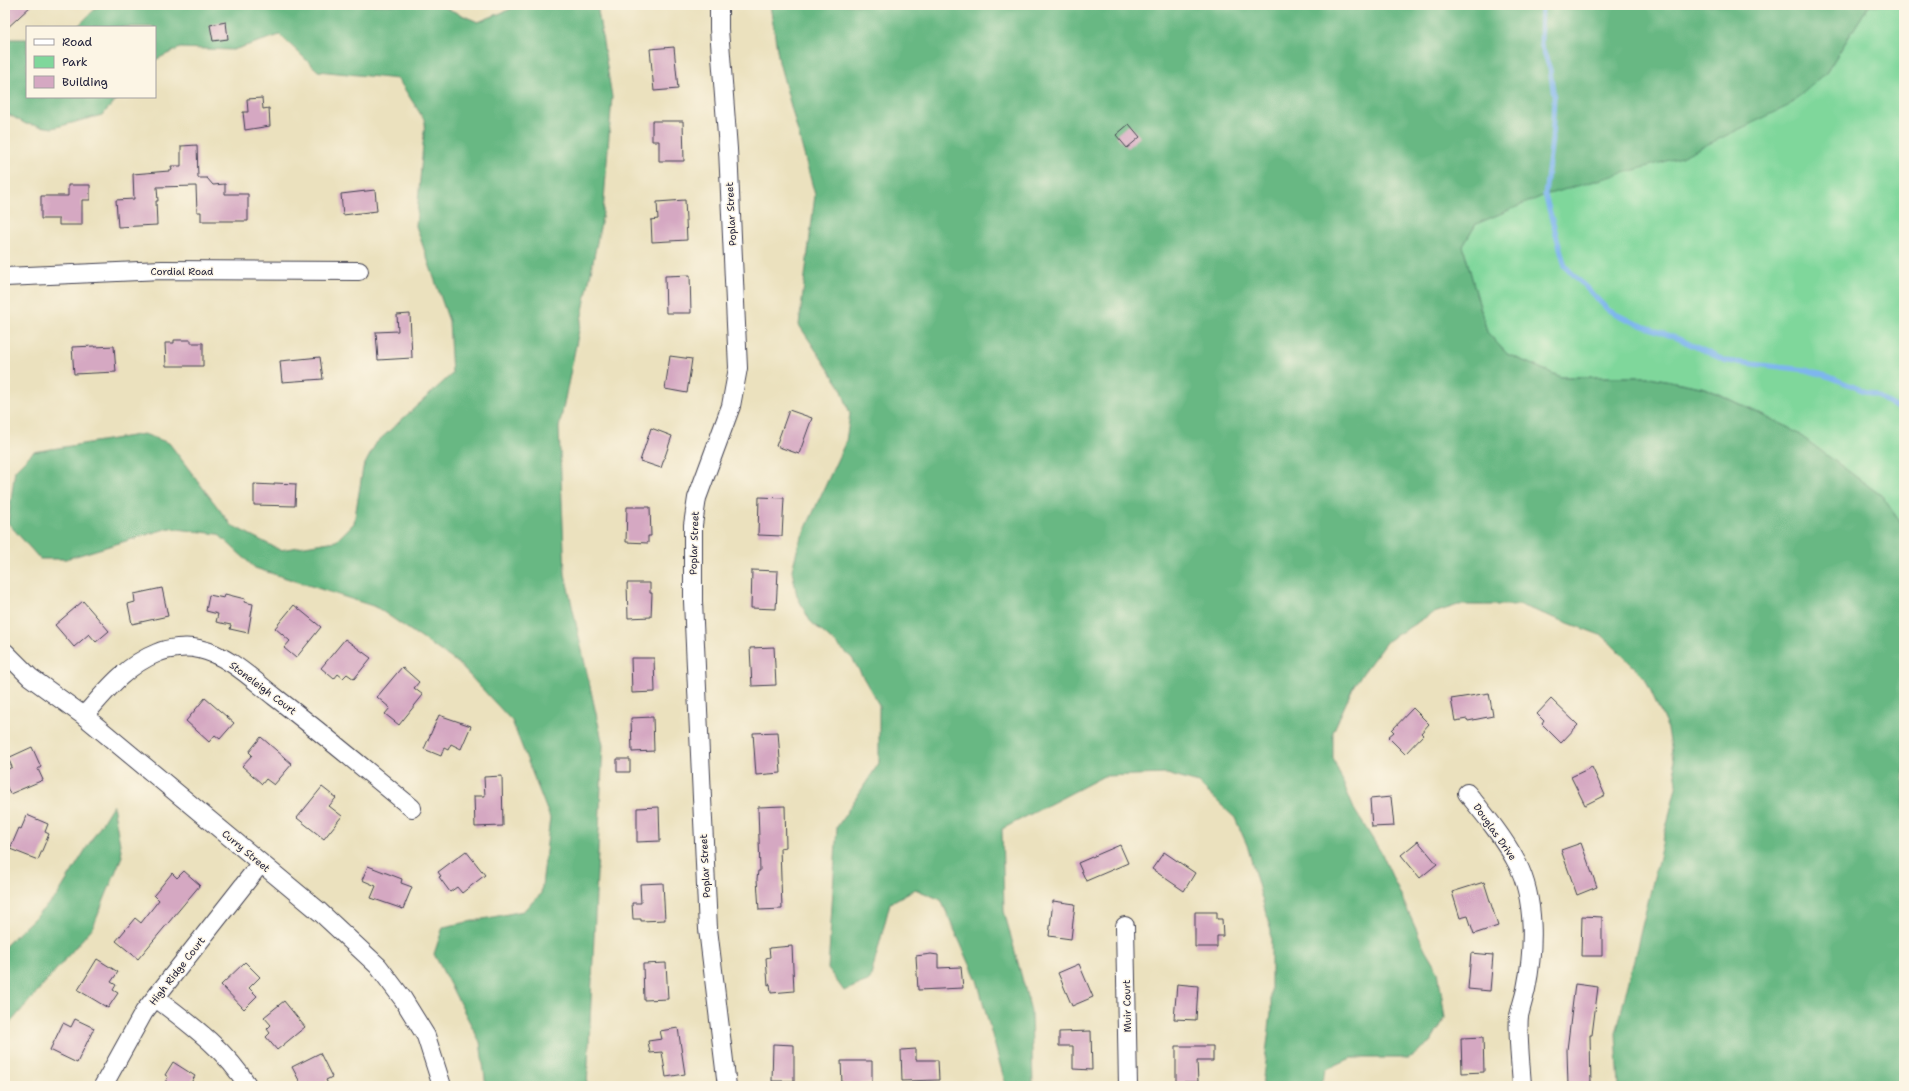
<svg xmlns="http://www.w3.org/2000/svg" width="1909" height="1091" font-family="'Shantell Sans',sans-serif">
	<rect width="100%" height="100%" fill="#fcf5e5"/>
	<filter id="ink" filterUnits="userSpaceOnUse"><feTurbulence type="fractalNoise" baseFrequency=".025" numOctaves="2"/><feDisplacementMap in="SourceGraphic" scale="8" xChannelSelector="R" yChannelSelector="G"/><feConvolveMatrix kernelMatrix="1 2 1 2 8 2 1 2 1" color-interpolation-filters="sRGB"/></filter>
	<filter id="wash" filterUnits="userSpaceOnUse"><feTurbulence type="fractalNoise" baseFrequency=".012" numOctaves="4" result="noise"/><feDisplacementMap in="SourceGraphic" scale="16" xChannelSelector="R" yChannelSelector="G"/><feGaussianBlur stdDeviation="0.9" result="paint"/><feColorMatrix in="noise" values="0 0 0 0 0 0 0 0 0 0 0 0 0 0 0 0 0 1.4 0 .05"/><feComposite in="paint" operator="in"/></filter>
	<g filter="url(#wash)">
		<rect width="100%" height="100%" fill="#ebe1be"/>
		<path fill="#7fd79b" stroke="#507c6b" d="M 1869,5 L 1904,5 L 1904,528 L 1882,496 L 1790,428 L 1706,388 L 1650,377 L 1561,377 L 1507,354 L 1487,332 L 1463,246 L 1476,224 L 1826,73 Z"/>
		<path fill="#67b883" stroke="#446d5f" d="M 99,5 L 439,5 L 478,22 L 521,5 L 597,5 L 612,97 L 603,213 L 559,428 L 565,574 L 603,745 L 587,1086 L 486,1086 L 480,1042 L 434,954 L 443,927 L 523,911 L 541,894 L 550,818 L 512,721 L 458,663 L 376,607 L 255,568 L 218,534 L 169,528 L 66,559 L 40,559 L 8,523 L 15,470 L 33,452 L 144,434 L 169,443 L 231,525 L 280,550 L 336,541 L 354,523 L 363,468 L 376,443 L 452,374 L 449,321 L 416,226 L 425,121 L 398,79 L 318,71 L 280,35 L 233,50 L 180,48 L 155,60 L 155,27 L 77,27 Z
			M 770,5 L 1869,5 L 1826,73 L 1788,106 L 1681,157 L 1545,195 L 1476,224 L 1463,246 L 1487,332 L 1507,354 L 1561,377 L 1650,377 L 1705,388 L 1790,428 L 1882,496 L 1904,528 L 1904,1086 L 1619,1086 L 1616,1033 L 1677,783 L 1668,729 L 1645,678 L 1603,636 L 1520,605 L 1458,605 L 1431,614 L 1387,641 L 1354,685 L 1333,732 L 1333,758 L 1354,809 L 1382,854 L 1425,949 L 1438,971 L 1445,1018 L 1431,1042 L 1409,1058 L 1351,1058 L 1327,1069 L 1319,1086 L 1262,1086 L 1271,1013 L 1271,931 L 1247,845 L 1235,818 L 1198,783 L 1167,774 L 1104,776 L 1002,829 L 1004,911 L 1031,1011 L 1033,1086 L 1006,1086 L 977,980 L 941,900 L 915,889 L 890,903 L 870,980 L 844,991 L 828,969 L 837,827 L 879,763 L 879,705 L 852,658 L 810,621 L 797,596 L 792,570 L 799,543 L 846,441 L 850,414 L 841,388 L 799,325 L 815,195 L 779,62 Z
			M 6,39 L 27,39 L 27,97 L 119,97 L 102,115 L 53,128 L 26,124 L 6,113 L 5,110 Z
			M 113,805 L 122,856 L 93,927 L 5,1029 L 5,946 L 57,896 Z"/>
		<g fill="none" stroke-linecap="round" stroke-linejoin="round">
			<path stroke="#7eb6ee" stroke-width="5" d="M 1542,5 L 1541,44 L 1550,69 L 1554,97 L 1552,139 L 1545,195 L 1565,266 L 1608,310 L 1630,321 L 1679,339 L 1726,361 L 1806,370 L 1830,377 L 1879,397 L 1904,412"/>
		</g>
		<g id="blocks">
			<path fill="#d5a8c2" d="M 5,5 L 32,5 L 5,30 Z
				M 226,22 L 228,39 L 213,41 L 210,25 Z
				M 674,47 L 678,89 L 654,91 L 650,49 Z
				M 262,98 L 263,109 L 269,108 L 270,126 L 245,130 L 243,112 L 248,112 L 247,99 Z
				M 652,121 L 683,121 L 684,161 L 659,161 L 659,141 L 652,141 Z
				M 1129,124 L 1140,137 L 1127,148 L 1116,135 Z
				M 197,145 L 198,178 L 207,178 L 213,185 L 225,184 L 225,194 L 248,194 L 248,221 L 201,221 L 201,212 L 197,212 L 196,186 L 157,187 L 158,201 L 156,201 L 157,225 L 118,227 L 116,200 L 134,199 L 133,174 L 169,171 L 169,170 L 172,170 L 171,166 L 181,166 L 181,146 Z
				M 68,185 L 90,185 L 90,200 L 82,200 L 82,225 L 59,225 L 59,219 L 41,219 L 41,196 L 68,196 Z
				M 375,190 L 377,211 L 343,215 L 341,194 Z
				M 685,200 L 687,240 L 652,242 L 651,220 L 658,219 L 657,202 Z
				M 690,275 L 691,313 L 666,313 L 665,276 Z
				M 410,314 L 412,358 L 378,360 L 376,332 L 398,331 L 397,315 Z
				M 174,340 L 191,340 L 191,343 L 203,343 L 203,366 L 166,366 L 165,343 L 174,343 Z
				M 95,346 L 95,347 L 114,346 L 116,372 L 74,374 L 72,347 Z
				M 670,356 L 692,359 L 687,393 L 665,389 Z
				M 320,357 L 323,379 L 282,382 L 280,361 Z
				M 789,410 L 812,418 L 799,454 L 776,446 Z
				M 651,428 L 672,436 L 661,468 L 640,461 Z
				M 274,483 L 296,484 L 295,506 L 254,505 L 254,484 L 274,485 Z
				M 759,497 L 784,498 L 782,536 L 758,535 Z
				M 627,507 L 650,507 L 651,536 L 648,536 L 648,543 L 626,542 Z
				M 752,570 L 778,571 L 776,609 L 751,608 Z
				M 627,583 L 650,583 L 650,593 L 652,593 L 651,617 L 628,618 Z
				M 162,588 L 168,616 L 132,624 L 128,604 L 135,602 L 134,594 Z
				M 225,594 L 245,599 L 244,602 L 253,604 L 248,633 L 230,629 L 231,625 L 216,622 L 218,614 L 206,611 L 209,595 L 224,598 Z
				M 83,601 L 109,631 L 96,642 L 89,634 L 74,647 L 55,625 Z
				M 294,605 L 321,627 L 296,658 L 284,648 L 290,641 L 275,628 Z
				M 345,639 L 371,658 L 354,679 L 347,674 L 343,678 L 338,674 L 334,679 L 321,668 Z
				M 774,647 L 776,685 L 752,686 L 750,648 Z
				M 631,658 L 654,658 L 655,692 L 632,693 Z
				M 402,667 L 419,682 L 414,688 L 423,695 L 399,725 L 385,714 L 390,708 L 377,697 Z
				M 1489,693 L 1493,716 L 1468,721 L 1467,719 L 1455,721 L 1451,699 Z
				M 205,698 L 234,723 L 220,739 L 215,735 L 209,742 L 186,721 Z
				M 1551,699 L 1578,725 L 1561,743 L 1542,724 L 1544,721 L 1537,714 Z
				M 1413,708 L 1429,724 L 1421,733 L 1423,735 L 1405,754 L 1388,737 L 1394,732 L 1392,730 Z
				M 439,715 L 471,726 L 461,749 L 451,744 L 448,750 L 444,748 L 441,756 L 424,749 Z
				M 653,717 L 654,751 L 632,752 L 631,718 Z
				M 778,732 L 781,773 L 756,775 L 753,733 Z
				M 261,737 L 292,764 L 274,785 L 266,779 L 262,784 L 242,766 L 252,755 L 249,752 Z
				M 32,747 L 41,767 L 38,769 L 43,780 L 10,794 L 5,783 L 5,771 L 12,767 L 8,758 Z
				M 617,759 L 630,759 L 630,772 L 617,772 Z
				M 1592,767 L 1605,795 L 1585,805 L 1571,777 Z
				M 502,776 L 503,826 L 475,827 L 474,796 L 485,796 L 484,777 Z
				M 322,787 L 336,798 L 329,806 L 342,816 L 324,839 L 297,818 Z
				M 1391,797 L 1394,826 L 1372,827 L 1370,799 Z
				M 785,806 L 786,847 L 780,848 L 782,909 L 759,910 L 757,879 L 758,871 L 760,871 L 758,807 Z
				M 659,807 L 660,841 L 637,842 L 637,808 Z
				M 27,815 L 48,824 L 45,832 L 49,834 L 38,860 L 10,849 L 19,828 L 21,829 Z
				M 1418,841 L 1437,864 L 1420,878 L 1401,855 Z
				M 1581,843 L 1597,887 L 1577,895 L 1561,850 Z
				M 1120,845 L 1128,863 L 1086,881 L 1078,863 Z
				M 466,851 L 485,875 L 462,893 L 457,887 L 450,892 L 439,877 L 441,876 L 438,872 Z
				M 1164,852 L 1195,873 L 1184,891 L 1152,869 Z
				M 368,866 L 402,879 L 401,883 L 412,887 L 403,909 L 371,898 L 376,886 L 362,880 Z
				M 184,871 L 200,885 L 138,959 L 116,941 L 135,918 L 141,923 L 159,900 L 154,895 L 172,873 L 177,878 Z
				M 1484,882 L 1498,926 L 1474,934 L 1468,916 L 1460,918 L 1452,892 Z
				M 663,883 L 665,920 L 641,921 L 641,919 L 633,919 L 632,903 L 641,903 L 640,884 Z
				M 1053,901 L 1075,904 L 1071,939 L 1049,936 Z
				M 1195,912 L 1217,912 L 1217,919 L 1222,919 L 1223,936 L 1217,936 L 1217,947 L 1195,947 Z
				M 1582,916 L 1602,917 L 1602,956 L 1581,956 Z
				M 792,946 L 794,991 L 771,993 L 770,984 L 768,985 L 766,958 L 770,957 L 769,948 Z
				M 1471,953 L 1493,955 L 1490,991 L 1468,989 Z
				M 931,954 L 938,955 L 938,968 L 961,967 L 963,988 L 918,990 L 916,956 Z
				M 97,959 L 118,972 L 111,982 L 116,985 L 113,990 L 118,993 L 108,1008 L 78,990 Z
				M 245,962 L 260,977 L 249,988 L 257,996 L 244,1009 L 221,985 Z
				M 666,963 L 668,999 L 644,1000 L 643,964 Z
				M 1079,964 L 1093,997 L 1072,1006 L 1058,973 Z
				M 1177,984 L 1198,986 L 1196,1020 L 1174,1019 Z
				M 1575,984 L 1598,987 L 1592,1035 L 1590,1035 L 1591,1086 L 1568,1086 L 1567,1050 Z
				M 284,1001 L 305,1027 L 277,1050 L 266,1037 L 270,1033 L 267,1029 L 271,1025 L 264,1017 Z
				M 75,1019 L 94,1028 L 77,1063 L 50,1050 L 63,1023 L 71,1027 Z
				M 678,1028 L 685,1074 L 666,1077 L 662,1052 L 650,1053 L 648,1041 L 662,1039 L 660,1031 Z
				M 1091,1031 L 1092,1070 L 1073,1069 L 1073,1046 L 1059,1046 L 1059,1032 Z
				M 1483,1037 L 1484,1072 L 1462,1073 L 1461,1038 Z
				M 773,1044 L 794,1045 L 794,1081 L 772,1081 Z
				M 1176,1046 L 1213,1046 L 1213,1061 L 1197,1061 L 1198,1082 L 1176,1082 Z
				M 916,1049 L 916,1060 L 938,1060 L 939,1080 L 902,1081 L 901,1050 Z
				M 320,1053 L 332,1077 L 326,1080 L 329,1086 L 302,1086 L 292,1067 Z
				M 841,1061 L 872,1061 L 872,1083 L 842,1084 Z
				M 173,1062 L 195,1076 L 189,1086 L 163,1086 L 168,1077 L 165,1075 Z"/>
		</g>
	</g>
	<g filter="url(#ink)">
		<use href="#blocks" fill-opacity="0" stroke="#403f4f" stroke-width="1"/>
		<g fill="none" stroke-linecap="round" stroke-linejoin="round">
			<defs>
				<path id="minor" d="M 719,5 L 719,29 L 728,149 L 738,368 L 731,406 L 697,498 L 693,525 L 693,601 L 708,929 L 727,1086
					M 5,277 L 162,270 L 359,271
					M 5,652 L 30,677 L 84,716 L 320,912 L 378,966 L 403,999 L 426,1036 L 442,1086
					M 84,716 C 105,692 126,665 157,653 C 168,648 187,646 199,649 C 228,655 252,679 275,697 C 322,733 367,771 412,808
					M 1467,793 C 1485,815 1504,838 1517,863 C 1536,900 1534,950 1526,989 C 1524,998 1521,1007 1519,1016 C 1517,1033 1521,1067 1522,1086
					M 1125,926 L 1128,1086
					M 156,998 C 190,1024 225,1049 248,1086
					M 103,1086 L 144,1012 L 261,863"/>
			</defs>
			<use href="#minor" stroke="#403f4f" stroke-width="20"/>
			<use href="#minor" stroke="#fff" stroke-width="18"/>
		</g>
	</g>
	<g text-anchor="middle" dominant-baseline="central" stroke-width="3" stroke-linejoin="round" paint-order="stroke">
		<g font-size="10" fill="#22223b" stroke="#fcf5e5">
			<text transform="translate(731 214) rotate(-93)">Poplar Street</text>
			<text x="182" y="271">Cordial Road</text>
			<text transform="translate(694 543) rotate(-88)">Poplar Street</text>
			<text transform="translate(263 688) rotate(37)">Stoneleigh Court</text>
			<text transform="translate(1495 832) rotate(55)">Douglas Drive</text>
			<text transform="translate(246 851) rotate(40)">Curry Street</text>
			<text transform="translate(705 866) rotate(-93)">Poplar Street</text>
			<text transform="translate(177 971) rotate(-52)">High Ridge Court</text>
			<text transform="translate(1127 1006) rotate(-91)">Muir Court</text>
		</g>
	</g>
	<rect width="1909" height="1091" fill="none" stroke="#fcf5e5" stroke-width="20"/>
	<rect x="26" y="26" width="130" height="72" fill="#fcf5e5" stroke="#a5a1a1"/>
	<rect x="34" y="39" width="20" height="6" fill="#ffffff" stroke="#a5a1a1"/>
	<text x="62" y="46" font-size="12" fill="#22223b">Road</text>
	<rect x="34" y="56" width="20" height="12" fill="#7fd79b" stroke="#a5a1a1"/>
	<text x="62" y="66" font-size="12" fill="#22223b">Park</text>
	<rect x="34" y="76" width="20" height="12" fill="#d5a8c2" stroke="#a5a1a1"/>
	<text x="62" y="86" font-size="12" fill="#22223b">Building</text>
</svg>
